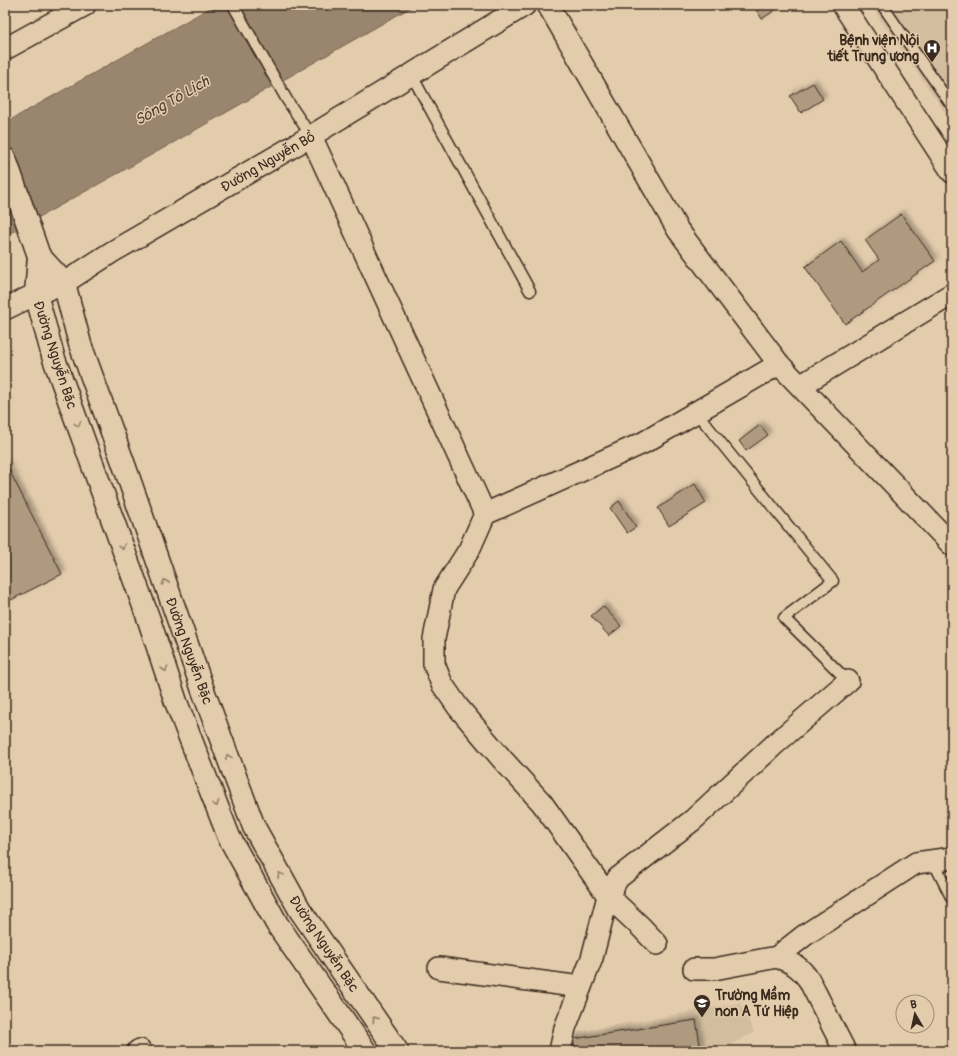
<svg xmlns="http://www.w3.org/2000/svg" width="957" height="1056" font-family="Pangolin,sans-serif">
	<defs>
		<filter id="shadow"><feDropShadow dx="3.5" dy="-3.5" stdDeviation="2" flood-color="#0004"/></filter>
	</defs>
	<rect width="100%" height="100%" fill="#e3ccac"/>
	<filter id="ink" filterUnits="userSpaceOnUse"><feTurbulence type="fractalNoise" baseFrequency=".025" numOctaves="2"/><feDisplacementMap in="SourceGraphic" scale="8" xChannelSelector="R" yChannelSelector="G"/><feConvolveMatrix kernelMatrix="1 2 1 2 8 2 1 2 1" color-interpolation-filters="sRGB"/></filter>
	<g filter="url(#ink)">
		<path fill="#d3bd9f" d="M 870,5 L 952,5 L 952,122 Z
			M 740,1003 L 754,1032 L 720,1051 L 566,1051 L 571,1033 Z"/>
		<path fill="#9a866e" stroke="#74614e" d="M 215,5 L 415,5 L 162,149 L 5,236 L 5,123 Z"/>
		<path fill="#af9a80" stroke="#3b2a1e" filter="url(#shadow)" d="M 753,5 L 776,5 L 778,8 L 762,19 Z
			M 952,50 L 952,60 L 947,54 Z
			M 813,83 L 823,99 L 801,113 L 790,96 Z
			M 901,214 L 935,261 L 845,324 L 805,267 L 841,241 L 862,272 L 879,260 L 865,240 Z
			M 760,425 L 768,435 L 746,451 L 739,441 Z
			M 5,462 L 62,574 L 5,603 Z
			M 695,484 L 706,503 L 669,526 L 658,508 Z
			M 619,501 L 636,527 L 627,533 L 610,508 Z
			M 603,606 L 621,626 L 609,636 L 591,616 Z
			M 696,1020 L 701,1051 L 575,1051 L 573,1039 Z"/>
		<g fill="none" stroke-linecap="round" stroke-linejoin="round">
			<defs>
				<path id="lane" d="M 233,5 L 287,100 L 311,136
					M 882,5 L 952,106
					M 411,74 L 530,291
					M 696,412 L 833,581 L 784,618 L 848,681
					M 933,861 L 952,899"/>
				<path id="street" d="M 548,5 L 678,230 L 779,364 L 952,545
					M 843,5 L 952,172
					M 5,49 L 85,5
					M 311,136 L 485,514
					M 5,309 L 36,294 L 64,283 L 112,252 L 311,136 L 525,5
					M 800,386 L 952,294
					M 657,944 L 641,927 L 608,896 L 542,803 L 502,759 L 458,707 L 442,684 L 434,664 L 434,639 L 444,589 L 469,550 L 485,514 L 643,443 L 779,364
					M 777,957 C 793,963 799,966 809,980 L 845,1051
					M 439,968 L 581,987
					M 694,969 L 714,969 L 777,957 L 805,935 L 916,863 L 952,858
					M 138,1051 L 140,1050
					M 560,1051 L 565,1028 L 592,958 L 608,896 L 618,878 L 693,820 L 775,744 L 848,681"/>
				<path id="secondary" d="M 5,159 L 39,256 L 36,294 L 53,356 L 149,620 L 176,702 L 229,837 L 277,924 L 365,1051
					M 39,256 L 64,283 L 80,344 L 123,462 L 204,693 L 254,827 L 300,910 L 397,1051"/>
			</defs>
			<use href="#lane" stroke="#3b2a1e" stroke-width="13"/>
			<use href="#street" stroke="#3b2a1e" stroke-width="24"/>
			<use href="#secondary" stroke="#3b2a1e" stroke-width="25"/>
			<use href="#lane" stroke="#e3ccac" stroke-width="10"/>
			<use href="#street" stroke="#e3ccac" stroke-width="21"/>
			<use href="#secondary" stroke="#e3ccac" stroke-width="22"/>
		</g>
		<defs><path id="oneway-chevron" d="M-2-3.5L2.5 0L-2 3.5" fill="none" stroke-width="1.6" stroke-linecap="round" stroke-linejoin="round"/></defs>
		<g stroke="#8f7b65">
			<use href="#oneway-chevron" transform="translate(78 424) rotate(70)"/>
			<use href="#oneway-chevron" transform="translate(122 547) rotate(70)"/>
			<use href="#oneway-chevron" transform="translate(165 582) rotate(-109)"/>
			<use href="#oneway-chevron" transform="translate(165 669) rotate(71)"/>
			<use href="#oneway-chevron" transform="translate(228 757) rotate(-111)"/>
			<use href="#oneway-chevron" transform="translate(216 804) rotate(69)"/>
			<use href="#oneway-chevron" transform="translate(280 875) rotate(-119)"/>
			<use href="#oneway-chevron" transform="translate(375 1019) rotate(-125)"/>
		</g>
	</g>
	<defs>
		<symbol id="hospital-pin" viewBox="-11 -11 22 30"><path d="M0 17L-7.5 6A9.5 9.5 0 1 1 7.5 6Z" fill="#3b2a1e" stroke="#e3ccac"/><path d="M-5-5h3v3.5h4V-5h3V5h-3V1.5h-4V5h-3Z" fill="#fff"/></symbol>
		<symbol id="school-pin" viewBox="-11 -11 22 30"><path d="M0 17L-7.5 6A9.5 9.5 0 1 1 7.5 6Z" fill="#3b2a1e" stroke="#e3ccac"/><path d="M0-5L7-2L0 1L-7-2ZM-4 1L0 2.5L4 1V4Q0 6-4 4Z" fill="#fff"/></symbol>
	</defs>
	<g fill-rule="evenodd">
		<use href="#hospital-pin" x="922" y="38" width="20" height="27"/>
		<use href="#school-pin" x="692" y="993" width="20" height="27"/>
	</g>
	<g text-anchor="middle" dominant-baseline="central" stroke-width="3" stroke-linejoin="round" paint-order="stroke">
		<g font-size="14" font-weight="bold" fill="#3b2a1e" stroke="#e3ccac" text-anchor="end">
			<text x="919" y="40">Bệnh viện Nội<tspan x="919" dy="16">tiết Trung ương</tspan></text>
			<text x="715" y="995" text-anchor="start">Trường Mầm<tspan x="715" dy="16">non A Tứ Hiệp</tspan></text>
		</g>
		<g font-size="14" fill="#3b2a1e" stroke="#e3ccac">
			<text transform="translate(268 162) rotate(-30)">Đường Nguyễn Bồ</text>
			<text transform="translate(55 355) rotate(72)">Đường Nguyễn Bặc</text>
			<text transform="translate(189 651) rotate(70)">Đường Nguyễn Bặc</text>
			<text transform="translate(324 944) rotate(56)">Đường Nguyễn Bặc</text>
		</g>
		<g font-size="15" font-style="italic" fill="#4e3c2e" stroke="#e3ccac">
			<text transform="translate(172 101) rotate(-30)">Sông Tô Lịch</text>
		</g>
	</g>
	<rect width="957" height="1056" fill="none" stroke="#e3ccac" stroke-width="20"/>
	<rect x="10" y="10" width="937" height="1036" fill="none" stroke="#3b2a1e" stroke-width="1.5" filter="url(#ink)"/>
	<g transform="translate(915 1014) rotate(351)"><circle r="19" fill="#e3ccac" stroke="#a08b73"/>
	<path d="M0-3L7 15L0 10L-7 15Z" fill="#3b2a1e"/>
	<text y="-6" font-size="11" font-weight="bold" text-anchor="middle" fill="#3b2a1e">B</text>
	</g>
</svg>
